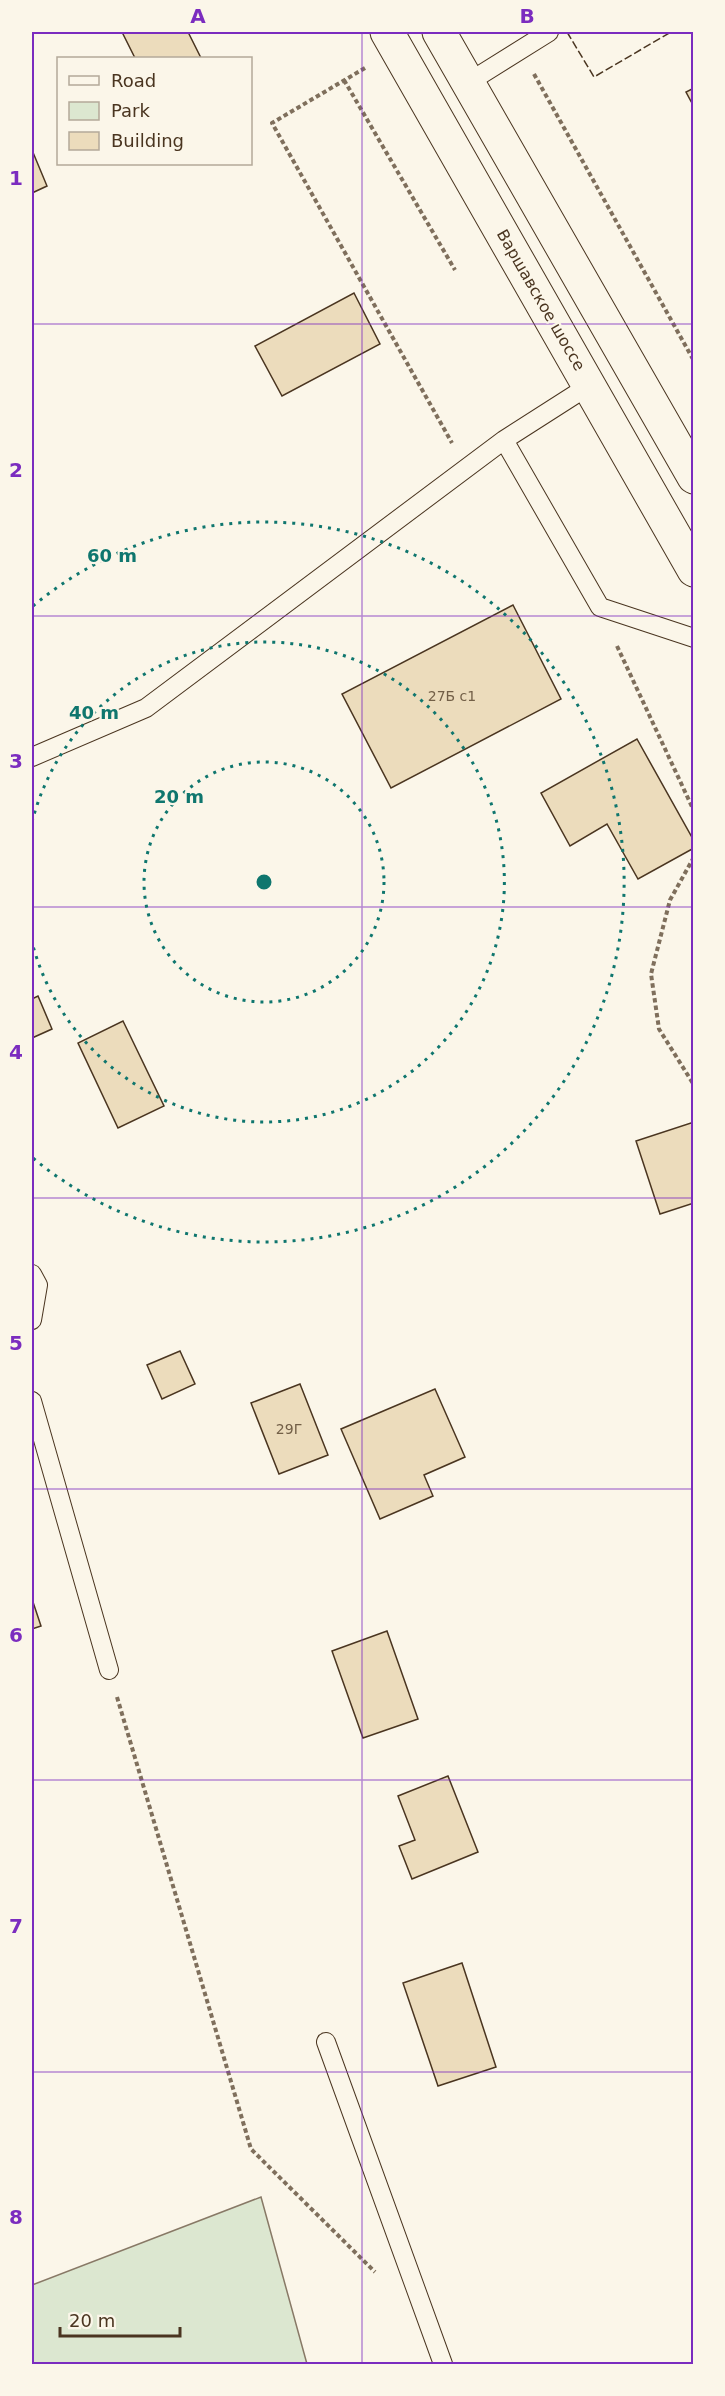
<svg xmlns="http://www.w3.org/2000/svg" width="725" height="2396" font-family="'DejaVu Sans',sans-serif">
	<rect width="100%" height="100%" fill="#fbf6e9"/>
	<path fill="#dce7d0" stroke="#887966" stroke-width="1.5" d="M 261,2197 L 307,2364 L 32,2364 L 32,2285 Z"/>
	<path fill="#ecdcbc" stroke="#4a3520" stroke-width="1.5" d="M 122,32 L 188,32 L 201,58 L 135,58 Z
		M 694,88 L 694,107 L 686,92 Z
		M 32,150 L 47,186 L 32,193 Z
		M 354,293 L 380,344 L 282,396 L 255,346 Z
		M 513,605 L 561,699 L 391,788 L 342,694 Z
		M 637,739 L 694,841 L 694,848 L 638,879 L 607,824 L 570,846 L 541,793 Z
		M 38,996 L 52,1029 L 32,1038 L 32,999 Z
		M 123,1021 L 164,1106 L 118,1128 L 78,1043 Z
		M 694,1122 L 694,1203 L 660,1214 L 636,1141 Z
		M 180,1351 L 195,1384 L 162,1399 L 147,1365 Z
		M 300,1384 L 328,1455 L 279,1474 L 251,1403 Z
		M 435,1389 L 465,1457 L 424,1475 L 433,1496 L 380,1519 L 341,1429 Z
		M 32,1599 L 41,1626 L 32,1629 Z
		M 387,1631 L 418,1719 L 363,1738 L 332,1651 Z
		M 448,1776 L 478,1852 L 412,1879 L 399,1846 L 415,1840 L 398,1796 Z
		M 462,1963 L 496,2067 L 438,2086 L 403,1983 Z"/>
	<g fill="none" stroke-linecap="round" stroke-linejoin="round">
		<defs>
			<path id="lane" d="M 469,82 L 549,32
				M 504,440 L 600,607 L 694,638
				M 32,757 L 146,708 L 504,440 L 590,385
				M 32,1274 L 38,1285 L 32,1320
				M 32,1401 L 109,1670
				M 326,2042 L 443,2364"/>
			<path id="primary" d="M 387,32 L 694,570
				M 439,32 L 694,477"/>
		</defs>
		<use href="#lane" stroke="#4a3520" stroke-width="20"/>
		<use href="#primary" stroke="#4a3520" stroke-width="35"/>
		<path stroke="#7f6f5c" stroke-width="4" stroke-dasharray="4.5 3" stroke-linecap="butt" d="M 365,68 L 272,123 L 452,443
			M 534,74 L 694,361
			M 344,80 L 455,270
			M 617,646 L 694,811
			M 694,857 L 670,900 L 651,974 L 659,1029 L 694,1085
			M 117,1697 L 251,2149 L 375,2272"/>
		<use href="#lane" stroke="#fbf6e9" stroke-width="18"/>
		<use href="#primary" stroke="#fbf6e9" stroke-width="33"/>
		<path stroke="#4a3520" stroke-width="1.5" stroke-dasharray="8 3" stroke-linecap="butt" d="M 567,32 L 594,77 L 671,32"/>
	</g>
	<path fill="none" stroke="#7b2cbf" stroke-width="1.5" stroke-opacity="0.55" d="M 362,32 L 362,2364M 32,324 L 694,324M 32,616 L 694,616M 32,907 L 694,907M 32,1198 L 694,1198M 32,1489 L 694,1489M 32,1780 L 694,1780M 32,2072 L 694,2072"/>
	<g fill="none" stroke="#0f766e" stroke-width="3" stroke-dasharray="3 6">
		<circle cx="264" cy="882" r="120"/>
		<path d="M32 822A240 240 0 1 1 32 942"/>
		<path d="M33 606A360 360 0 1 1 33 1158"/>
	</g>
	<g text-anchor="middle" dominant-baseline="central" stroke-width="4.5" stroke-linejoin="round" paint-order="stroke">
		<g font-size="14" fill="#725f47">
			<text x="452" y="696">27Б с1</text>
			<text x="289" y="1429">29Г</text>
		</g>
		<g font-size="16" fill="#4a3520" stroke="#fbf6e9">
			<text transform="translate(541 300) rotate(60)">Варшавское шоссе</text>
		</g>
	</g>
	<circle cx="264" cy="882" r="9" fill="#0f766e" stroke="#fbf6e9" stroke-width="3"/>
	<g font-size="18" text-anchor="middle" font-weight="bold" fill="#0f766e" stroke="#fbf6e9" stroke-width="4.5" stroke-linejoin="round" paint-order="stroke">
		<text x="112" y="562">60 m</text>
		<text x="94" y="719">40 m</text>
		<text x="179" y="803">20 m</text>
	</g>
	<rect width="725" height="2396" fill="none" stroke="#fbf6e9" stroke-width="66"/>
	<rect x="57" y="57" width="195" height="108" fill="#fbf6e9" stroke="#b4a999" stroke-width="1.5"/>
	<rect x="69" y="76" width="30" height="9" fill="#fbf6e9" stroke="#b4a999" stroke-width="1.5"/>
	<text x="111" y="87" font-size="18" fill="#4a3520">Road</text>
	<rect x="69" y="102" width="30" height="18" fill="#dce7d0" stroke="#b4a999" stroke-width="1.5"/>
	<text x="111" y="117" font-size="18" fill="#4a3520">Park</text>
	<rect x="69" y="132" width="30" height="18" fill="#ecdcbc" stroke="#b4a999" stroke-width="1.5"/>
	<text x="111" y="147" font-size="18" fill="#4a3520">Building</text>
	<path d="M60 2327v9h120v-9" fill="none" stroke="#4a3520" stroke-width="3"/>
	<text x="69" y="2327" font-size="18" fill="#4a3520" stroke="#fbf6e9" stroke-width="4.5" paint-order="stroke">20 m</text>
	<rect x="33" y="33" width="659" height="2330" fill="none" stroke="#7b2cbf" stroke-width="2"/>
	<g font-size="20" text-anchor="middle" font-weight="bold" fill="#7b2cbf">
		<text x="198" y="23">A</text>
		<text x="527" y="23">B</text>
		<text x="16" y="185">1</text>
		<text x="16" y="477">2</text>
		<text x="16" y="768">3</text>
		<text x="16" y="1059">4</text>
		<text x="16" y="1350">5</text>
		<text x="16" y="1642">6</text>
		<text x="16" y="1933">7</text>
		<text x="16" y="2224">8</text>
	</g>
</svg>
